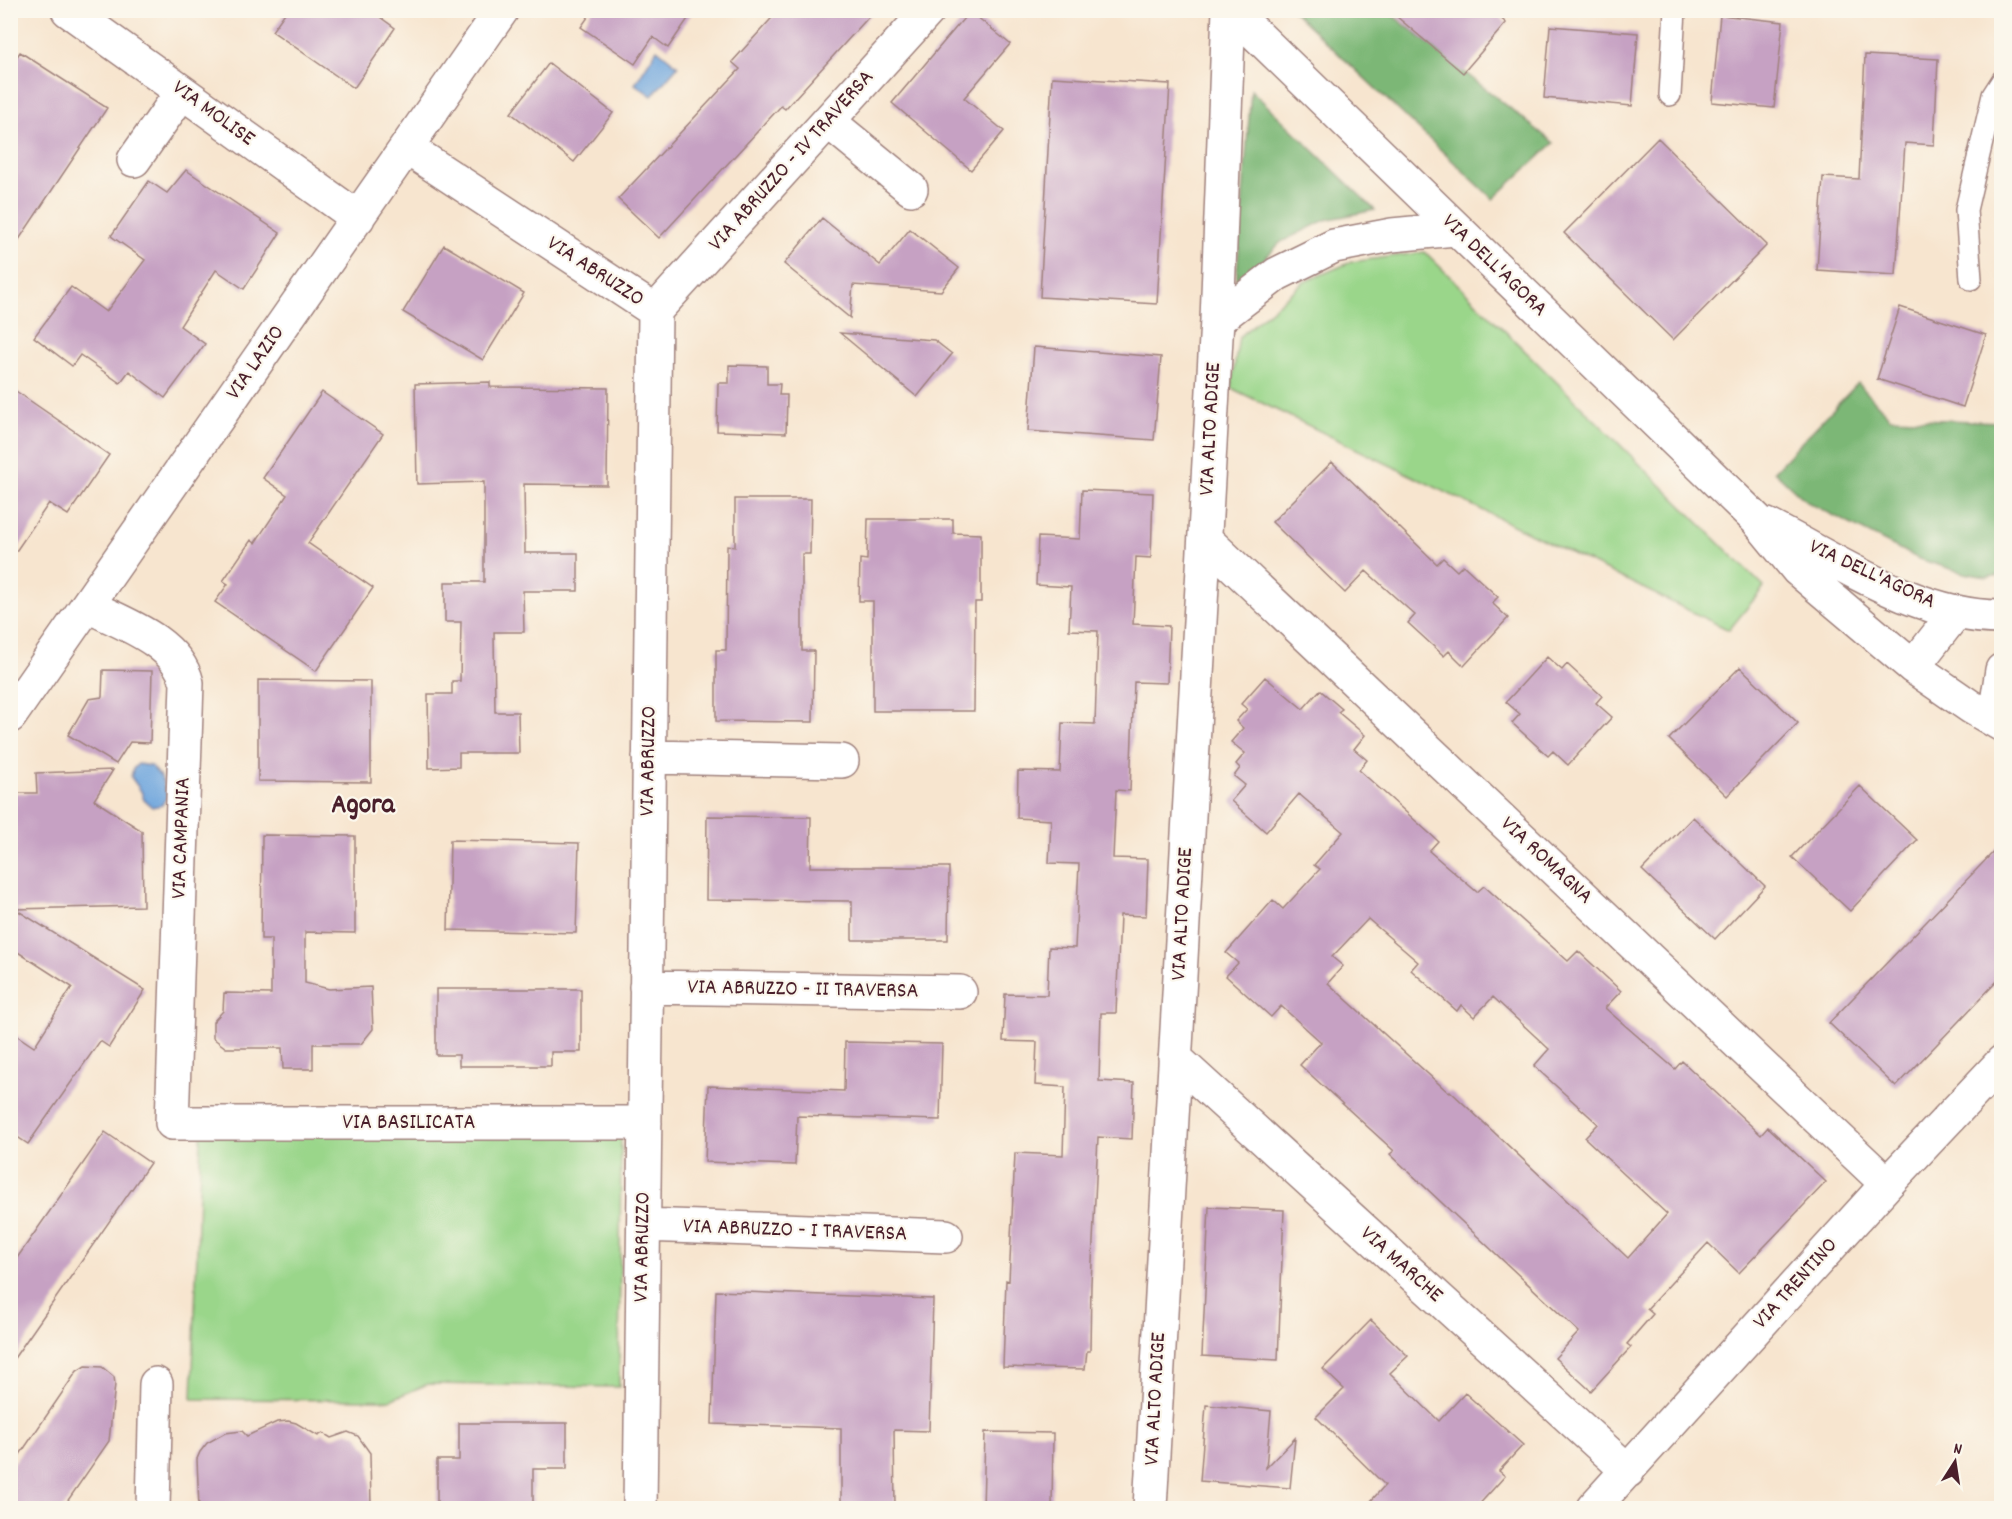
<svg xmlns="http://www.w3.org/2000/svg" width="2012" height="1519" font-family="Dekko,sans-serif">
	<rect width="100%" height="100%" fill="#fbf7ec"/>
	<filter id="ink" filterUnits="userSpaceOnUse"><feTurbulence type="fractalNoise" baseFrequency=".0167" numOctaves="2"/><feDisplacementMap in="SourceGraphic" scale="12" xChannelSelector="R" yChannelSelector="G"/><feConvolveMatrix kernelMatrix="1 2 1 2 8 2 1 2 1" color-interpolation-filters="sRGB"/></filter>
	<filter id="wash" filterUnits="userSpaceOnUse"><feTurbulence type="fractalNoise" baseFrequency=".008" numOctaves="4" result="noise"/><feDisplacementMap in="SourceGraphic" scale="24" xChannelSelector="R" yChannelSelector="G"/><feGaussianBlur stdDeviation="1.35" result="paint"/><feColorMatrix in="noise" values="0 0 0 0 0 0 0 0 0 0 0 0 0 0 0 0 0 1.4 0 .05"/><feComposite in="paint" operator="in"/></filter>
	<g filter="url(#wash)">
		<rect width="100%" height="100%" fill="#f7e5cf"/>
		<path fill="#9ad68a" stroke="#727a5a" stroke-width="1.5" d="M 1425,252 L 1764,587 L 1729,630 L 1231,388 L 1239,337 L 1304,282 L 1351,262 Z
			M 621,1133 L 619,1387 L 428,1384 L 390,1400 L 192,1399 L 201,1134 Z"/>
		<path fill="#7bb776" stroke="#626b50" stroke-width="1.5" d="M 1293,11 L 1387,11 L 1554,143 L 1493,199 Z
			M 1251,90 L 1375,210 L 1325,220 L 1281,242 L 1236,287 Z
			M 1858,383 L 1890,418 L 2001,422 L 2001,575 L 1987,577 L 1964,573 L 1919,559 L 1807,502 L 1774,471 Z"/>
		<path fill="#6fa6dd" stroke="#5c6284" stroke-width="1.5" d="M 657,49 L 678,66 L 652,96 L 635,84 Z
			M 138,764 L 151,766 L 161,777 L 167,796 L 162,805 L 152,807 L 144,800 L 141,791 L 131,777 L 133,769 Z"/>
		<g id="blocks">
			<path fill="#c6a1c3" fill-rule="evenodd" d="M 287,10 L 370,10 L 395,28 L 354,88 L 272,31 Z
				M 593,10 L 694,10 L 668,48 L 653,37 L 635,64 L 581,27 Z
				M 779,10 L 875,10 L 785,109 L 781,106 L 659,238 L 618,199 L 740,69 L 732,62 Z
				M 1389,10 L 1492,10 L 1506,23 L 1463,73 Z
				M 970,11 L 1010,44 L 964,98 L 1004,131 L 971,170 L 892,103 Z
				M 1720,15 L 1783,22 L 1774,108 L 1712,102 Z
				M 1550,26 L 1638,33 L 1632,106 L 1544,98 Z
				M 20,52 L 107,108 L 10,253 L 10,67 Z
				M 1865,55 L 1938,59 L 1934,145 L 1905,143 L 1896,275 L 1817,270 L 1823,177 L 1859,179 Z
				M 549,63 L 613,113 L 574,162 L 511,113 Z
				M 1052,77 L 1170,84 L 1157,304 L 1040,297 Z
				M 1658,138 L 1767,245 L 1673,340 L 1564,233 Z
				M 186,170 L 280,233 L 244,289 L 216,270 L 180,326 L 205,344 L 165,398 L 129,371 L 120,383 L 80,355 L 72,366 L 34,337 L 71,287 L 106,312 L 145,260 L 111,236 L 149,181 L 167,193 Z
				M 822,218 L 880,265 L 910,229 L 959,268 L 941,291 L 853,285 L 850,318 L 784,264 Z
				M 444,245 L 524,293 L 483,360 L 403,312 Z
				M 1900,307 L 1986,335 L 1963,407 L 1877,379 Z
				M 840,333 L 934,340 L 952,354 L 917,397 Z
				M 1034,347 L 1161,357 L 1154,440 L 1028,431 Z
				M 729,365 L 767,366 L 767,384 L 780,384 L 779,395 L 787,395 L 786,433 L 717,431 L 718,383 L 729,383 Z
				M 490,382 L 490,387 L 608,388 L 607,485 L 524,484 L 525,553 L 578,553 L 578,591 L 523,591 L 524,632 L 494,632 L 495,712 L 518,712 L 519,753 L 459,753 L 459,767 L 429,768 L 428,694 L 452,694 L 452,681 L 460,681 L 461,622 L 445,622 L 445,582 L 484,582 L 484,482 L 417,484 L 415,384 Z
				M 10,387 L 109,455 L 68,515 L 49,503 L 10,560 Z
				M 322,392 L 383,434 L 308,543 L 373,588 L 316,671 L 215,602 L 228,584 L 223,581 L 251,540 L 255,543 L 287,495 L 263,478 Z
				M 1332,462 L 1437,564 L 1443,558 L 1457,571 L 1463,565 L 1498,597 L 1492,603 L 1508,618 L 1464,666 L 1449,651 L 1444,656 L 1408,623 L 1415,615 L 1366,571 L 1345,593 L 1272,522 Z
				M 1082,490 L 1153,493 L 1151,558 L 1136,557 L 1133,624 L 1169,626 L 1167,683 L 1134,682 L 1130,791 L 1116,790 L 1113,858 L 1148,859 L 1146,916 L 1120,915 L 1116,1013 L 1101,1013 L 1099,1081 L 1134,1083 L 1132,1139 L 1098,1137 L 1091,1283 L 1090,1351 L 1087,1351 L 1085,1369 L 1003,1367 L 1006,1280 L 1009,1281 L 1015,1153 L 1063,1155 L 1065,1087 L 1035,1085 L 1037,1042 L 1003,1041 L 1005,994 L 1047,995 L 1049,947 L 1075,948 L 1079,864 L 1049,863 L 1051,820 L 1017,818 L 1018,771 L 1060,772 L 1062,723 L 1095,724 L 1098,631 L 1069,630 L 1071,587 L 1036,585 L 1038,537 L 1080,539 Z
				M 735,499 L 811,499 L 810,554 L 802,554 L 802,651 L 814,651 L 813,722 L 716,721 L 716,650 L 726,650 L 727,546 L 735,547 Z
				M 868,519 L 953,519 L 953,533 L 981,534 L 981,602 L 975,602 L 974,711 L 873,711 L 873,601 L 859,601 L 860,559 L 867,560 Z
				M 1547,657 L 1562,670 L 1567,664 L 1602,696 L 1596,703 L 1612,717 L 1568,765 L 1553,751 L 1548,756 L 1512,723 L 1520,714 L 1506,702 Z
				M 1740,667 L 1798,723 L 1727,796 L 1669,739 Z
				M 103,670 L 152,671 L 150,743 L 130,742 L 116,764 L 68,735 L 89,699 L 102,697 Z
				M 1265,677 L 1303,709 L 1320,690 L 1342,709 L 1338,712 L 1365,735 L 1354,749 L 1367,760 L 1359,770 L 1438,841 L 1429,851 L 1477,892 L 1484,886 L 1568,961 L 1578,951 L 1621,991 L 1605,1008 L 1675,1069 L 1682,1061 L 1761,1135 L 1768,1127 L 1826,1182 L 1739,1273 L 1708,1243 L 1647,1309 L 1653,1314 L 1627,1344 L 1631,1347 L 1591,1391 L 1555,1358 L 1579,1332 L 1390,1154 L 1394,1151 L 1300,1065 L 1321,1042 L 1281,1006 L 1271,1017 L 1226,976 L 1238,963 L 1226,953 L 1273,900 L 1283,909 L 1320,869 L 1314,865 L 1343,832 L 1299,794 L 1266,832 L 1231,801 L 1245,785 L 1234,776 L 1240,768 L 1236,764 L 1245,753 L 1231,742 L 1243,728 L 1236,721 L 1247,709 L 1241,704 ZM 1368,919 L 1418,962 L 1411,970 L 1457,1011 L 1461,1005 L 1474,1017 L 1493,997 L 1549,1049 L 1534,1066 L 1598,1124 L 1585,1138 L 1667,1214 L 1628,1258 L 1450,1091 L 1449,1093 L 1328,983 L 1343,966 L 1332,957 Z
				M 258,680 L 371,681 L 371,782 L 258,781 Z
				M 113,770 L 94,800 L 142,831 L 143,906 L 15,909 L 145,990 L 109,1047 L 100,1041 L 28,1144 L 10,1132 L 10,1031 L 34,1047 L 72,987 L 10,947 L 10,793 L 37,793 L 36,773 Z
				M 1860,786 L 1917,840 L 1850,911 L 1792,857 Z
				M 707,816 L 811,817 L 810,867 L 949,867 L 948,940 L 852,940 L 852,901 L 706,900 Z
				M 1693,817 L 1765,886 L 1715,939 L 1642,870 Z
				M 262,835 L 355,836 L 355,933 L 305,932 L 305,983 L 329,989 L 371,987 L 373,1029 L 361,1044 L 313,1044 L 313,1069 L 283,1069 L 282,1048 L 226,1048 L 213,1038 L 213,1022 L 223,1011 L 224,993 L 271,994 L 271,939 L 261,939 Z
				M 450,840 L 579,843 L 576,933 L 448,930 Z
				M 2001,844 L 2001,977 L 1896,1087 L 1829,1023 Z
				M 436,989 L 581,989 L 581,1052 L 551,1052 L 551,1066 L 459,1066 L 459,1055 L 436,1055 Z
				M 845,1042 L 942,1044 L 940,1120 L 797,1116 L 795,1165 L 705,1162 L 708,1086 L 844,1091 Z
				M 105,1132 L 150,1163 L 10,1364 L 10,1268 Z
				M 1209,1207 L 1284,1210 L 1278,1360 L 1202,1356 Z
				M 716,1291 L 933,1299 L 929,1431 L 894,1430 L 895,1509 L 841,1509 L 841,1428 L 712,1424 Z
				M 1371,1320 L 1408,1356 L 1390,1373 L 1439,1421 L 1465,1393 L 1523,1445 L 1499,1471 L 1505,1476 L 1475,1509 L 1364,1509 L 1385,1485 L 1316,1417 L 1344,1389 L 1323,1369 Z
				M 85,1366 L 102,1367 L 114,1377 L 115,1384 L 109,1441 L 62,1509 L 10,1509 L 10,1469 L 77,1371 Z
				M 1206,1405 L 1271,1411 L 1266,1468 L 1295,1438 L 1290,1488 L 1200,1481 Z
				M 288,1421 L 296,1423 L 318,1436 L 323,1433 L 331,1438 L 348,1432 L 358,1436 L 370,1453 L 371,1509 L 199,1509 L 197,1459 L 200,1452 L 207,1443 L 225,1433 L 242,1431 L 247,1436 L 277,1422 Z
				M 459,1423 L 567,1423 L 567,1469 L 533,1469 L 533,1509 L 437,1509 L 437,1460 L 459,1460 Z
				M 985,1432 L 1053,1433 L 1052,1509 L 983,1509 Z"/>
		</g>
	</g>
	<g filter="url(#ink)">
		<use href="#blocks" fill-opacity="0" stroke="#a0827d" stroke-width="1.5"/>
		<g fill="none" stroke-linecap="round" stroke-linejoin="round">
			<defs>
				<path id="lane" d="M 1670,95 L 1675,10
					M 1971,279 L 1966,210 L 1993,95 L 2002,81"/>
				<path id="street" d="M 68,10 L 358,218
					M 828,121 L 911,189
					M 407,148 L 655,311 L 640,1508
					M 134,160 L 182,92
					M 655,311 L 929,10
					M 1217,320 L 1277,274 L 1334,246 L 1392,235 L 1455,229
					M 1205,539 L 1887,1184
					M 88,606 C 122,623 177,641 187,683 L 172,1123 L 645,1123
					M 10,716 L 502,10
					M 649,757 L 842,761
					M 646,987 L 960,992
					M 1175,1058 L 1628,1471
					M 644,1225 L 946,1236
					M 153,1508 L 156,1384
					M 1150,1508 L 1217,320 L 1229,10
					M 1593,1508 L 1887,1184 L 2002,1062"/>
				<path id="secondary" d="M 1231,10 L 1757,520 L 1798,570 L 1913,667 L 1971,707 L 2002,725
					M 1767,525 C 1838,561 1919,618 2002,617
					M 1913,667 L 1956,612
					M 2002,670 L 1998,696 L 2002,717"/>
			</defs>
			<use href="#lane" stroke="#a0827d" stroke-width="24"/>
			<use href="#street" stroke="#a0827d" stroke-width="36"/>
			<use href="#secondary" stroke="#a0827d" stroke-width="36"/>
			<use href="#lane" stroke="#fff" stroke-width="21"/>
			<use href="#street" stroke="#fff" stroke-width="33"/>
			<use href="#secondary" stroke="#fff" stroke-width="33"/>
		</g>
	</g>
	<g text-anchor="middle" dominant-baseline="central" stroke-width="4.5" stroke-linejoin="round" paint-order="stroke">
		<g font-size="22" fill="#4a1f2b" stroke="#fbf7ec">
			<text transform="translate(213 114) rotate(36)">VIA MOLISE</text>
			<text transform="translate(792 161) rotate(-48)">VIA ABRUZZO - IV TRAVERSA</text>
			<text transform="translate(1494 266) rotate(44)">VIA DELL'AGORA</text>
			<text transform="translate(595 272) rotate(33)">VIA ABRUZZO</text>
			<text transform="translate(256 363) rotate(-55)">VIA LAZIO</text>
			<text transform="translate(1211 429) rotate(-87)">VIA ALTO ADIGE</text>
			<text transform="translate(1872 575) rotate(25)">VIA DELL'AGORA</text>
			<text transform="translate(649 761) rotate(-89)">VIA ABRUZZO</text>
			<text transform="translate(182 838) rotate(-88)">VIA CAMPANIA</text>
			<text transform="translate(1546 861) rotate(43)">VIA ROMAGNA</text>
			<text transform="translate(1183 914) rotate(-87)">VIA ALTO ADIGE</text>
			<text transform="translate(803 990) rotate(1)">VIA ABRUZZO - II TRAVERSA</text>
			<text x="409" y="1123">VIA BASILICATA</text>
			<text transform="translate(795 1231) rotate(2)">VIA ABRUZZO - I TRAVERSA</text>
			<text transform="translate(643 1247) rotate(-89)">VIA ABRUZZO</text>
			<text transform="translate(1401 1265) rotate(42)">VIA MARCHE</text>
			<text transform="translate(1796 1284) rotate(-48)">VIA TRENTINO</text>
			<text transform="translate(1156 1399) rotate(-87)">VIA ALTO ADIGE</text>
		</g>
		<g font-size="28" font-weight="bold" fill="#4a1f2b" stroke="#fbf7ec">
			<text x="363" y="807">Agora</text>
		</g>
	</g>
	<rect width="2012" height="1519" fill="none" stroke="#fbf7ec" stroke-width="36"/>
	<g transform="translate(1955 1462) rotate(12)" stroke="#fbf7ec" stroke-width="4.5" paint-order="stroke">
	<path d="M0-4.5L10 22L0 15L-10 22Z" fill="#4a1f2b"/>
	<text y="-9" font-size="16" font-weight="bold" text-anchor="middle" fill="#4a1f2b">N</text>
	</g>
</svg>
